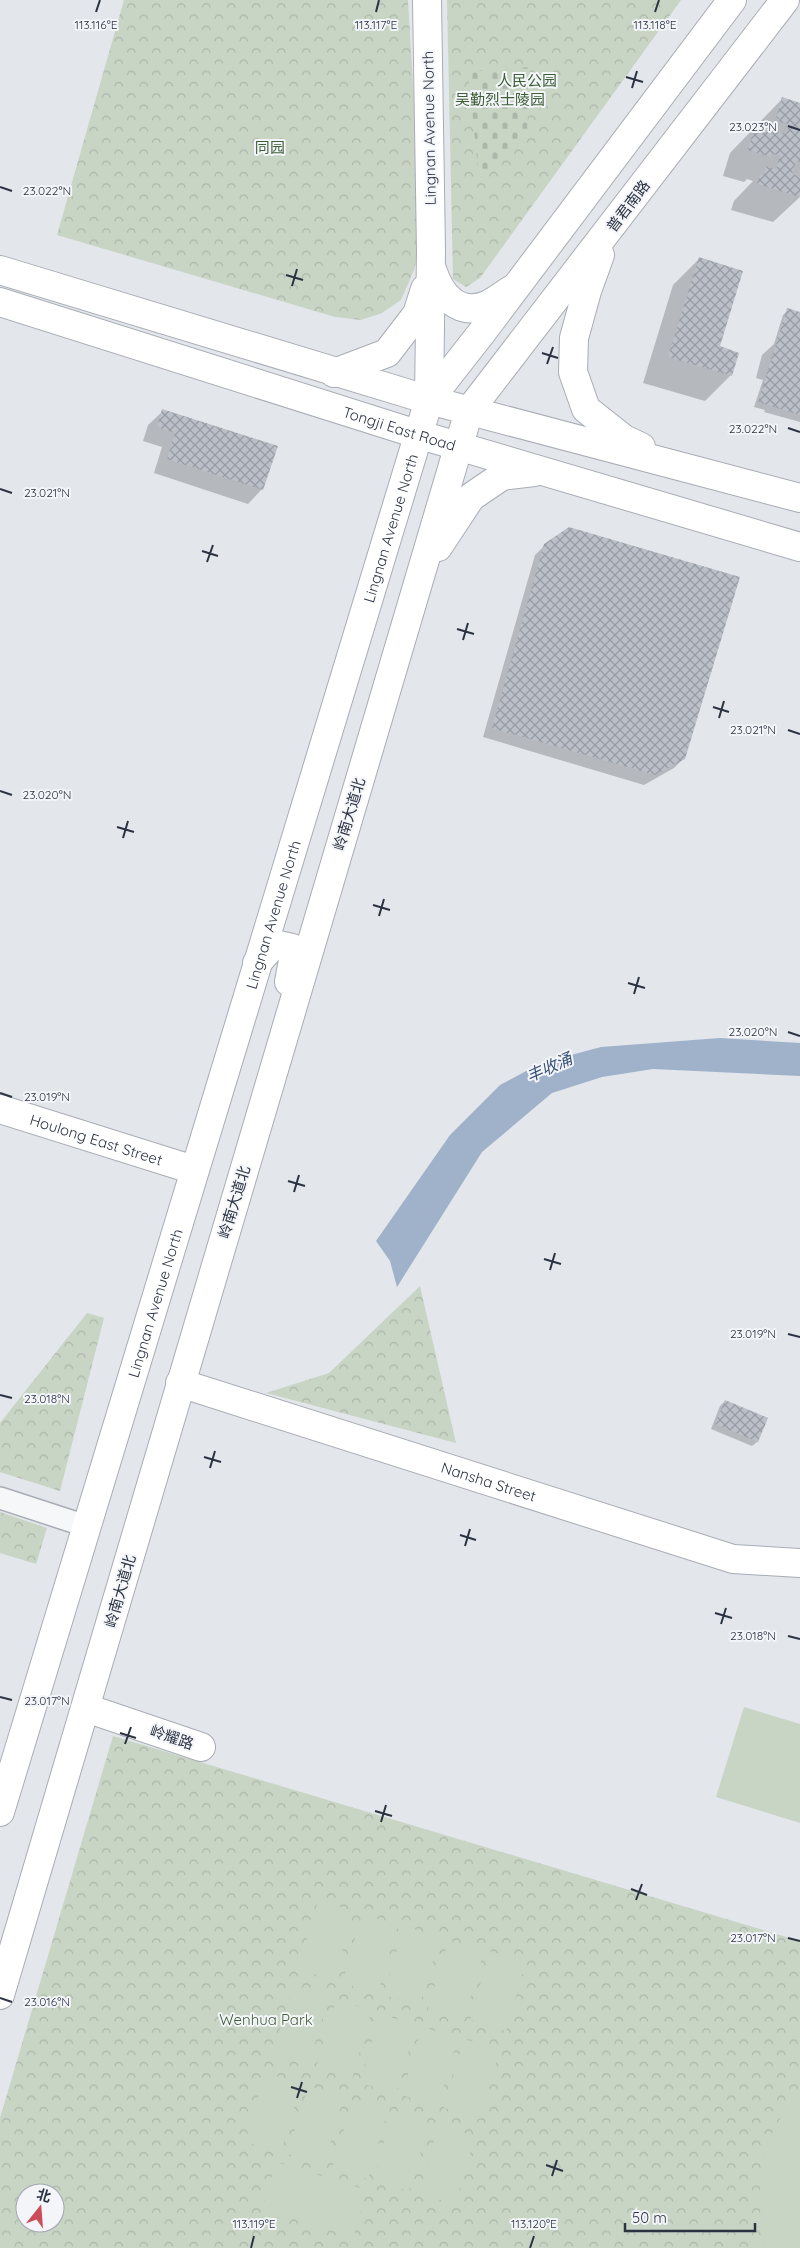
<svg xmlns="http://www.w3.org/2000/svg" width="800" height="2248" font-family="Quicksand,'Noto Sans SC',sans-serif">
	<defs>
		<pattern id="forest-crowns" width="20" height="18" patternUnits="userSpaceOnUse" patternTransform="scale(1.25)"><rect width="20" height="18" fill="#c8d4c4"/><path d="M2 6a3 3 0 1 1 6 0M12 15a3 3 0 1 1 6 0" fill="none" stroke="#acb6aa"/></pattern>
		<pattern id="cemetery-stones" width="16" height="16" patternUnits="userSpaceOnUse" patternTransform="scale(1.25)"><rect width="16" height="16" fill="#c8d4c4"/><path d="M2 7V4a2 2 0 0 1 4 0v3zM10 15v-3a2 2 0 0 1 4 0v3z" fill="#acb6aa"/></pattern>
		<pattern id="building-cross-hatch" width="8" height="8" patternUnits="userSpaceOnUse" patternTransform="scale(1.25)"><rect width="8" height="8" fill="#babfc8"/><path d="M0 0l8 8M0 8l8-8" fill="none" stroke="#979ca4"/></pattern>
	</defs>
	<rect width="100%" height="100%" fill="#e3e6eb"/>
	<path fill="url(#forest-crowns)" fill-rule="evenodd" d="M 124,0 L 408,0 L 422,237 L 414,270 L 401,300 L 382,313 L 361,320 L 335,317 L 57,235 Z
		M 447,0 L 681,0 L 480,278 L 466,287 L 453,279 Z
		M 420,1286 L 456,1443 L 266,1393 L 329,1373 Z
		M 87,1313 L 104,1318 L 60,1491 L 0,1472 L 0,1423 Z
		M 0,1512 L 47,1528 L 36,1564 L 0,1553 Z
		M 113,1736 L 800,1941 L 800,2248 L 0,2248 L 0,2118 ZM 25,2193 L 55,2193 L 55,2223 L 25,2223 Z"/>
	<path fill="url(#cemetery-stones)" d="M 530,67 L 527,136 L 479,178 L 468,72 Z"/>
	<path fill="#c8d4c4" d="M 744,1707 L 800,1724 L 800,1823 L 716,1797 Z
		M 318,1901 L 354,1911 L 334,1980 L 298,1969 Z
		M 362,1914 L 398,1925 L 378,1993 L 342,1983 Z
		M 404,1926 L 440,1937 L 420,2005 L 384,1995 Z
		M 448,1941 L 484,1951 L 464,2020 L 428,2009 Z
		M 490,1951 L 526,1962 L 506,2031 L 470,2020 Z
		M 293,1987 L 329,1997 L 308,2066 L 272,2055 Z
		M 336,2000 L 372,2010 L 352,2079 L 316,2068 Z
		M 380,2014 L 416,2025 L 396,2093 L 360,2083 Z
		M 422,2027 L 458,2038 L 438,2106 L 402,2095 Z
		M 464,2039 L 500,2050 L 480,2119 L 444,2108 Z
		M 265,2073 L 301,2083 L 281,2152 L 245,2142 Z
		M 308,2086 L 344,2096 L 324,2165 L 288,2154 Z
		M 800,2095 L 800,2248 L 765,2248 C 757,2209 756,2158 778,2122 C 784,2113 793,2104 800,2095 Z
		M 353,2100 L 388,2110 L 368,2179 L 332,2168 Z
		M 393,2112 L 429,2123 L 409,2191 L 373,2181 Z
		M 439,2125 L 475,2136 L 455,2204 L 419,2194 Z
		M 276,2162 L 367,2190 L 353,2237 L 262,2209 Z"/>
	<path fill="#9fb2ca" d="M 720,1038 L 800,1043 L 800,1076 L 653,1069 L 602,1077 L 552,1093 L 482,1152 L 397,1287 L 390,1261 L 376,1241 L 450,1135 L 500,1085 L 541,1063 L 601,1047 Z"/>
	<path fill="#0003" d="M 782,99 L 800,104 L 800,197 L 773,222 L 731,210 L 734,201 L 753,181 L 747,179 L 744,182 L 723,176 L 730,153 Z
		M 699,259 L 719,347 L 731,375 L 705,401 L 643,383 L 673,285 Z
		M 788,310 L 800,314 L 800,422 L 764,412 L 765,410 L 754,407 L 763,380 L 756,378 L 762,355 L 774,344 L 783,315 Z
		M 163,411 L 262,489 L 248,504 L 154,473 L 162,447 L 143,441 L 148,425 Z
		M 545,545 L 684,758 L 674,768 L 644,785 L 483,737 L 535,555 Z
		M 725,1401 L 767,1419 L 757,1442 L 752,1446 L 711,1429 L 720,1406 Z"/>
	<path fill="url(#building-cross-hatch)" d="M 782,97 L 800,103 L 800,162 L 796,161 L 792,174 L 800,177 L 800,197 L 757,184 L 760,174 L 764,175 L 766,166 L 776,169 L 780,155 L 772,154 L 771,157 L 748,150 L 755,125 L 786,134 L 789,124 L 779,122 L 780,119 L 776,118 Z
		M 699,257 L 743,271 L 720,346 L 739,353 L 732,376 L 668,357 Z
		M 787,308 L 800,312 L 800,415 L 758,402 Z
		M 162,409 L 278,446 L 263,490 L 167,459 L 175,433 L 157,427 Z
		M 569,527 L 740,577 L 685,759 L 655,775 L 492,728 L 544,544 Z
		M 725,1400 L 768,1418 L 758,1442 L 715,1424 Z"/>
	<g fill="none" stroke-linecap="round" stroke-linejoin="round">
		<defs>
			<path id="street" d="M 0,1498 L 86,1526"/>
			<g id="secondary">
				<path d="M 600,255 L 587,291 L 574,338 L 573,372 L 586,409 L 624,439 L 641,447"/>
				<path d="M 432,269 C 440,294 457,317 487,305 C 496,301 504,294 511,290"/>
				<path d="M 0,270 L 429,400 L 800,498"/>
				<path id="s1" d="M 0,302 L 417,434 L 800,547"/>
				<path d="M 334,373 L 387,353 L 417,314 L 425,289"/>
				<path d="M 429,400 L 483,331 L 732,0"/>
				<path d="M 438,547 L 471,497 L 502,476 L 534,472"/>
				<path d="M 257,963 L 274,944 L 292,948 L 293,960 L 289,982"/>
				<path id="s2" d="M 0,1109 L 194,1170"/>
				<path id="s3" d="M 180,1383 L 733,1559 L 800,1563"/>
				<path d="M 86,1708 L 201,1747"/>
				<path id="s4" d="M 0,1812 L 429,400 L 431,251 L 427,0"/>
				<path d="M 0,1995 L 469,411 L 785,0"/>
			</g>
		</defs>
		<use href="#street" stroke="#a8adb5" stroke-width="24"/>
		<use href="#secondary" stroke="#a8adb5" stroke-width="30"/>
		<use href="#street" stroke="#f6f7f9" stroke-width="21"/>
		<use href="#secondary" stroke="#fff" stroke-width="28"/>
	</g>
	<path fill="none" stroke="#2b3343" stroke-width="2" d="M 96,12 L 100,0M 376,12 L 379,0M 655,12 L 659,0M 626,77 L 643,82M 632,88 L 637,71M 788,126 L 800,130M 0,187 L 12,191M 286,275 L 303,280M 292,286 L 297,269M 542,353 L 558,358M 547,364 L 553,347M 788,428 L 800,432M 0,489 L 12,493M 202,551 L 218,556M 207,562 L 213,545M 457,629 L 474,634M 463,640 L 468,623M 713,707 L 729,712M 719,718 L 724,701M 788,730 L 800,734M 0,791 L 12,795M 117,827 L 134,832M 123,838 L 128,821M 373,905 L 390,910M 379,916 L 384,899M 628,983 L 645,988M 634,994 L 639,977M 788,1032 L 800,1036M 0,1093 L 12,1097M 288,1181 L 305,1186M 294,1192 L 299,1175M 544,1259 L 561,1264M 550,1270 L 555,1253M 788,1334 L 800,1337M 0,1395 L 12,1398M 204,1457 L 221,1462M 210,1468 L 215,1451M 460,1535 L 476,1540M 465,1546 L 470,1529M 715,1613 L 732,1618M 721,1624 L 726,1608M 788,1636 L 800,1639M 0,1697 L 12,1700M 120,1733 L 136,1738M 125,1744 L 131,1727M 375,1811 L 392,1816M 381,1822 L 386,1805M 631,1889 L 647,1895M 636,1900 L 642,1884M 788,1938 L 800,1941M 0,1998 L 12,2002M 291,2087 L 307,2092M 297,2098 L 302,2082M 546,2165 L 563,2171M 552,2176 L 557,2160M 251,2248 L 254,2236M 530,2248 L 534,2236"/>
	<g text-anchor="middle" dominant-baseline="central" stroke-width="4" stroke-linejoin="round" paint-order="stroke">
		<g font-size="15" fill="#3e5e38" stroke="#f3f5f8">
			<text x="527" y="80">人民公园</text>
			<text x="500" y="99">吴勤烈士陵园</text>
			<text x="270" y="147">同园</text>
			<text x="266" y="2019">Wenhua Park</text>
		</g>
		<g font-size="15" fill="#2b3343" stroke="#f3f5f8">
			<text transform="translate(429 128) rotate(-91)">Lingnan Avenue North</text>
			<text transform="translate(628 206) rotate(-53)">普君南路</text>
			<text stroke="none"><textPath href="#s1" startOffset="419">Tongji East Road</textPath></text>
			<text stroke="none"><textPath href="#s4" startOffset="1342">Lingnan Avenue North</textPath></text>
			<text transform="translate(349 814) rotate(-73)">岭南大道北</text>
			<text stroke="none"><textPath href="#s4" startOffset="938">Lingnan Avenue North</textPath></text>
			<text stroke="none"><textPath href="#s2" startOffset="101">Houlong East Street</textPath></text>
			<text transform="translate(234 1202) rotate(-73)">岭南大道北</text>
			<text stroke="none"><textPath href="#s4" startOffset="532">Lingnan Avenue North</textPath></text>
			<text stroke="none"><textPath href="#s3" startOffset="324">Nansha Street</textPath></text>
			<text transform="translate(120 1591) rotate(-74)">岭南大道北</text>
			<text transform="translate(172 1737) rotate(19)">岭耀路</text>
		</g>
		<g font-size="16" font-style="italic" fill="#365076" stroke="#f3f5f8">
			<text transform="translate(549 1067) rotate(-24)">丰收涌</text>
		</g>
	</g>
	<g font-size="12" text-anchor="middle" fill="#2b3343" stroke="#f3f5f8" stroke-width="4" stroke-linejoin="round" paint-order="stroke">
		<text x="96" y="29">113.116°E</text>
		<text x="376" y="29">113.117°E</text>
		<text x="655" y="29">113.118°E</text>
		<text x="753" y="131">23.023°N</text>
		<text x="47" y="195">23.022°N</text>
		<text x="753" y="433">23.022°N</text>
		<text x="47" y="497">23.021°N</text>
		<text x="753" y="734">23.021°N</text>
		<text x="47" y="799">23.020°N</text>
		<text x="753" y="1036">23.020°N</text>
		<text x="47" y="1101">23.019°N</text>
		<text x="753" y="1338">23.019°N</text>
		<text x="47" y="1403">23.018°N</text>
		<text x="753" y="1640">23.018°N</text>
		<text x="47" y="1705">23.017°N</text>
		<text x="753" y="1942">23.017°N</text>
		<text x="47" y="2006">23.016°N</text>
		<text x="254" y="2228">113.119°E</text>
		<text x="534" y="2228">113.120°E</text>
	</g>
	<g transform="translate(40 2208) rotate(17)"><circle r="24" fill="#f3f5f8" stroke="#a3a7b0"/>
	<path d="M0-4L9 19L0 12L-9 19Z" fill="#cc4c5a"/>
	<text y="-8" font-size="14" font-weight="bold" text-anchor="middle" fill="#2b3343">北</text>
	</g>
	<path d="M625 2223v8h130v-8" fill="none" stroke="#2b3343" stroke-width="2.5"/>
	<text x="632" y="2223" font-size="15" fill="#2b3343" stroke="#f3f5f8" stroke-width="4" paint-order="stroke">50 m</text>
</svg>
